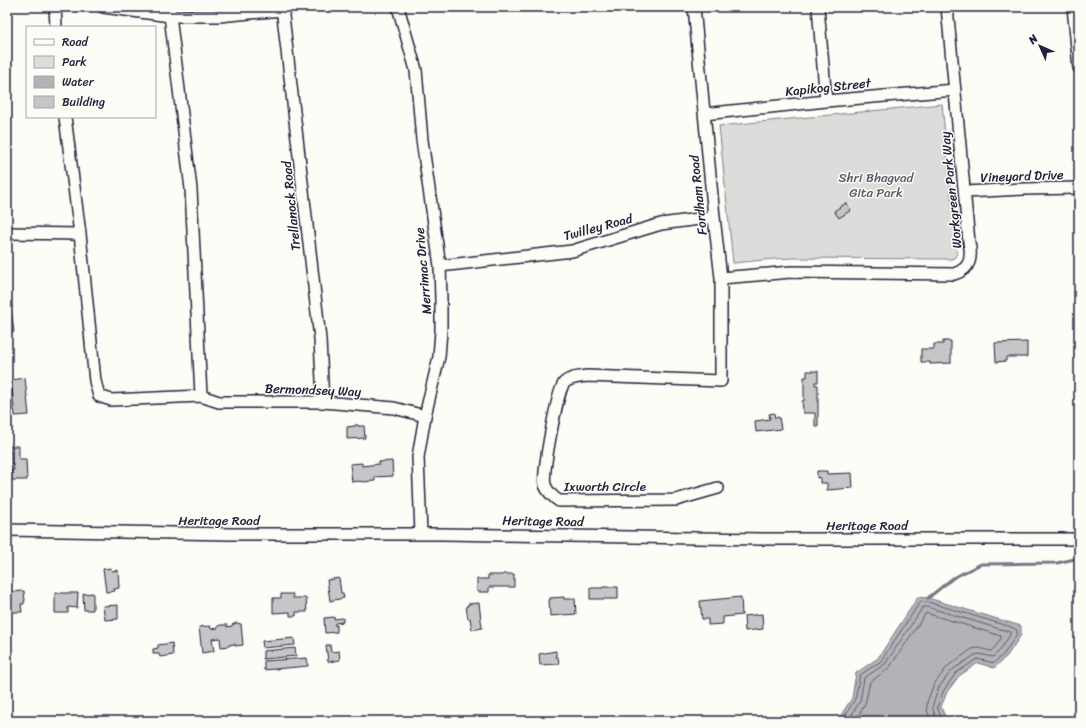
<svg xmlns="http://www.w3.org/2000/svg" width="1086" height="728" font-family="Sriracha,sans-serif">
	<rect width="100%" height="100%" fill="#fdfcf7"/>
	<filter id="ink" filterUnits="userSpaceOnUse"><feTurbulence type="fractalNoise" baseFrequency=".025" numOctaves="2"/><feDisplacementMap in="SourceGraphic" scale="8" xChannelSelector="R" yChannelSelector="G"/><feConvolveMatrix kernelMatrix="1 2 1 2 8 2 1 2 1" color-interpolation-filters="sRGB"/></filter>
	<g filter="url(#ink)">
		<path fill="#dddcdb" stroke="#807f8b" d="M 942,104 L 957,254 L 954,258 L 951,259 L 794,258 L 774,259 L 733,263 L 719,126 Z"/>
		<path fill="#b2b2b7" stroke="#787885" d="M 918,597 L 928,598 L 1021,626 L 1021,635 L 1007,656 L 994,668 L 978,663 L 959,676 L 947,692 L 941,707 L 947,721 L 837,721 L 852,698 L 856,673 L 878,658 Z"/>
		<g fill="none" stroke-linecap="round" stroke-linejoin="round">
			<path stroke="#5c5c6d" stroke-width="1" d="M 842,721 L 855,699 L 860,675 L 881,661 L 920,602 L 921,601 L 928,602 L 1011,627 L 1017,630 L 1017,634 L 1004,654 L 994,663 L 977,659 L 956,673 L 944,690 L 937,707 L 943,721
				M 848,721 L 860,701 L 864,678 L 885,664 L 923,607 L 927,607 L 1010,632 L 1010,635 L 1000,650 L 993,657 L 979,654 L 975,655 L 952,670 L 939,687 L 933,704 L 933,709 L 937,721
				M 855,721 L 865,704 L 870,682 L 889,668 L 926,613 L 1001,636 L 1001,638 L 996,646 L 991,651 L 979,648 L 972,649 L 948,666 L 934,684 L 927,702 L 927,710 L 931,721"/>
			<path stroke="#787885" stroke-width="3" d="M 928,598 L 953,578 L 981,564 L 1057,563 L 1079,558"/>
		</g>
		<path fill="#c6c6c8" stroke="#22223b" d="M 846,203 L 851,210 L 839,218 L 834,211 Z
			M 7,301 L 10,301 L 14,332 L 7,332 Z
			M 943,341 L 951,341 L 951,363 L 930,364 L 930,362 L 921,362 L 921,349 L 934,349 L 934,344 L 943,344 Z
			M 1027,342 L 1027,357 L 1006,357 L 1006,361 L 996,362 L 995,343 Z
			M 807,371 L 818,371 L 818,382 L 815,382 L 815,385 L 818,385 L 818,427 L 815,427 L 815,413 L 803,413 L 803,410 L 802,401 L 804,401 L 804,377 L 807,377 Z
			M 25,378 L 29,415 L 15,416 L 11,380 Z
			M 774,413 L 775,418 L 779,417 L 781,429 L 756,432 L 755,421 L 770,419 L 769,414 Z
			M 355,425 L 358,425 L 358,426 L 364,426 L 365,438 L 347,439 L 347,427 L 355,426 Z
			M 9,446 L 19,446 L 19,459 L 26,459 L 27,480 L 11,480 L 11,470 L 14,470 L 13,464 L 11,464 L 11,452 L 9,452 Z
			M 392,461 L 393,476 L 375,477 L 375,481 L 361,482 L 361,481 L 352,482 L 350,464 L 362,463 L 362,466 L 379,464 L 378,462 Z
			M 817,471 L 827,471 L 827,474 L 852,473 L 853,488 L 827,490 L 827,483 L 820,483 L 820,477 L 817,478 Z
			M 111,568 L 112,571 L 118,570 L 119,588 L 114,589 L 115,591 L 106,592 L 103,569 Z
			M 503,574 L 514,574 L 514,587 L 489,587 L 489,592 L 477,592 L 477,579 L 488,579 L 488,575 L 502,575 Z
			M 339,578 L 341,593 L 343,593 L 344,598 L 330,601 L 327,580 Z
			M 603,587 L 618,587 L 618,599 L 590,599 L 590,588 L 603,588 Z
			M 24,591 L 25,601 L 24,601 L 24,604 L 21,604 L 22,612 L 8,612 L 7,592 Z
			M 55,593 L 78,593 L 77,608 L 68,607 L 68,613 L 55,613 Z
			M 93,593 L 93,610 L 84,610 L 83,594 Z
			M 281,594 L 293,594 L 293,598 L 306,598 L 307,612 L 296,612 L 296,616 L 290,616 L 290,612 L 273,613 L 273,598 L 281,598 Z
			M 564,597 L 564,599 L 575,599 L 576,614 L 550,616 L 549,599 L 550,600 L 550,598 Z
			M 741,597 L 742,615 L 723,617 L 723,624 L 708,625 L 708,619 L 702,619 L 700,601 Z
			M 479,603 L 482,628 L 472,630 L 470,618 L 468,619 L 466,606 L 468,606 L 468,604 Z
			M 118,605 L 118,619 L 105,620 L 103,606 Z
			M 762,614 L 763,629 L 745,631 L 744,616 Z
			M 334,617 L 334,619 L 343,618 L 343,622 L 335,623 L 335,626 L 337,625 L 337,632 L 325,633 L 324,618 Z
			M 236,623 L 241,624 L 243,645 L 235,646 L 235,644 L 229,645 L 229,646 L 221,647 L 220,638 L 212,639 L 214,651 L 202,653 L 199,627 L 210,626 L 211,629 L 218,628 L 218,626 L 221,625 L 227,625 L 227,627 L 232,626 L 232,625 Z
			M 294,638 L 295,645 L 263,648 L 262,641 Z
			M 172,643 L 173,655 L 160,657 L 159,654 L 153,654 L 153,649 L 158,648 L 158,645 Z
			M 326,645 L 330,645 L 331,652 L 339,651 L 340,660 L 328,662 Z
			M 295,648 L 296,656 L 263,659 L 263,651 Z
			M 556,651 L 556,657 L 558,657 L 559,664 L 540,665 L 539,654 Z
			M 307,658 L 308,666 L 264,670 L 264,661 Z"/>
		<g fill="none" stroke-linecap="round" stroke-linejoin="round">
			<defs>
				<path id="minor" d="M 55,7 L 56,27
					M 103,7 L 170,16 L 219,16 L 282,10 L 291,7
					M 282,7 L 320,339 L 323,402
					M 398,7 L 416,70 L 422,140 L 440,266 L 441,300 L 441,331 L 439,357 L 425,416 L 418,457 L 421,534
					M 694,7 L 714,217 L 721,278 L 721,381 L 587,376 C 580,377 570,377 564,383 C 557,392 542,474 545,485 C 547,491 554,498 559,501 L 676,500 L 718,488
					M 818,7 L 826,101
					M 1073,7 L 1079,68
					M 704,114 L 826,101 L 955,90
					M 65,117 L 80,234 L 95,381 L 99,396 L 111,400 L 201,396 L 191,189 L 169,7
					M 965,192 L 1024,189 L 1079,188
					M 7,233 L 80,234
					M 440,266 L 572,251 L 661,224 L 714,217
					M 721,278 L 791,272 L 954,274 C 971,269 972,257 969,242 L 947,7
					M 201,396 L 219,402 L 323,402 L 394,408 L 425,416
					M 7,530 L 231,534 L 443,534 L 761,539 L 1079,539"/>
			</defs>
			<use href="#minor" stroke="#22223b" stroke-width="14"/>
			<use href="#minor" stroke="#fdfcf7" stroke-width="11"/>
		</g>
	</g>
	<g text-anchor="middle" dominant-baseline="central" stroke-width="3" stroke-linejoin="round" paint-order="stroke">
		<g font-size="13" fill="#22223b" stroke="#fdfcf7">
			<text transform="translate(828 87) rotate(-6)">Kapikog Street</text>
			<text transform="translate(1022 176) rotate(-2)">Vineyard Drive</text>
			<text transform="translate(951 190) rotate(-96)">Workgreen Park Way</text>
			<text transform="translate(698 195) rotate(-96)">Fordham Road</text>
			<text transform="translate(291 206) rotate(-96)">Trellanock Road</text>
			<text transform="translate(598 227) rotate(-15)">Twilley Road</text>
			<text transform="translate(423 271) rotate(-95)">Merrimac Drive</text>
			<text transform="translate(313 390) rotate(2)">Bermondsey Way</text>
			<text x="605" y="486">Ixworth Circle</text>
			<text x="219" y="520">Heritage Road</text>
			<text transform="translate(543 521) rotate(1)">Heritage Road</text>
			<text x="867" y="525">Heritage Road</text>
		</g>
		<g font-size="13" fill="#5a5a6b" stroke="#fdfcf7">
			<text x="876" y="177">Shri Bhagvad<tspan x="876" dy="15">Gita Park</tspan></text>
		</g>
	</g>
	<rect width="1086" height="728" fill="none" stroke="#fdfcf7" stroke-width="24"/>
	<rect x="12" y="12" width="1062" height="704" fill="none" stroke="#22223b" stroke-width="1.5" filter="url(#ink)"/>
	<rect x="26" y="26" width="130" height="92" fill="#fdfcf7" stroke="#a5a5ac"/>
	<rect x="34" y="39" width="20" height="6" fill="#fdfcf7" stroke="#a5a5ac"/>
	<text x="62" y="46" font-size="12" fill="#22223b">Road</text>
	<rect x="34" y="56" width="20" height="12" fill="#dddcdb" stroke="#a5a5ac"/>
	<text x="62" y="66" font-size="12" fill="#22223b">Park</text>
	<rect x="34" y="76" width="20" height="12" fill="#b2b2b7" stroke="#a5a5ac"/>
	<text x="62" y="86" font-size="12" fill="#22223b">Water</text>
	<rect x="34" y="96" width="20" height="12" fill="#c6c6c8" stroke="#a5a5ac"/>
	<text x="62" y="106" font-size="12" fill="#22223b">Building</text>
	<g transform="translate(1040 46) rotate(315)" stroke="#fdfcf7" stroke-width="3" paint-order="stroke">
	<path d="M0-3L7 15L0 10L-7 15Z" fill="#22223b"/>
	<text y="-6" font-size="11" font-weight="bold" text-anchor="middle" fill="#22223b">N</text>
	</g>
</svg>
